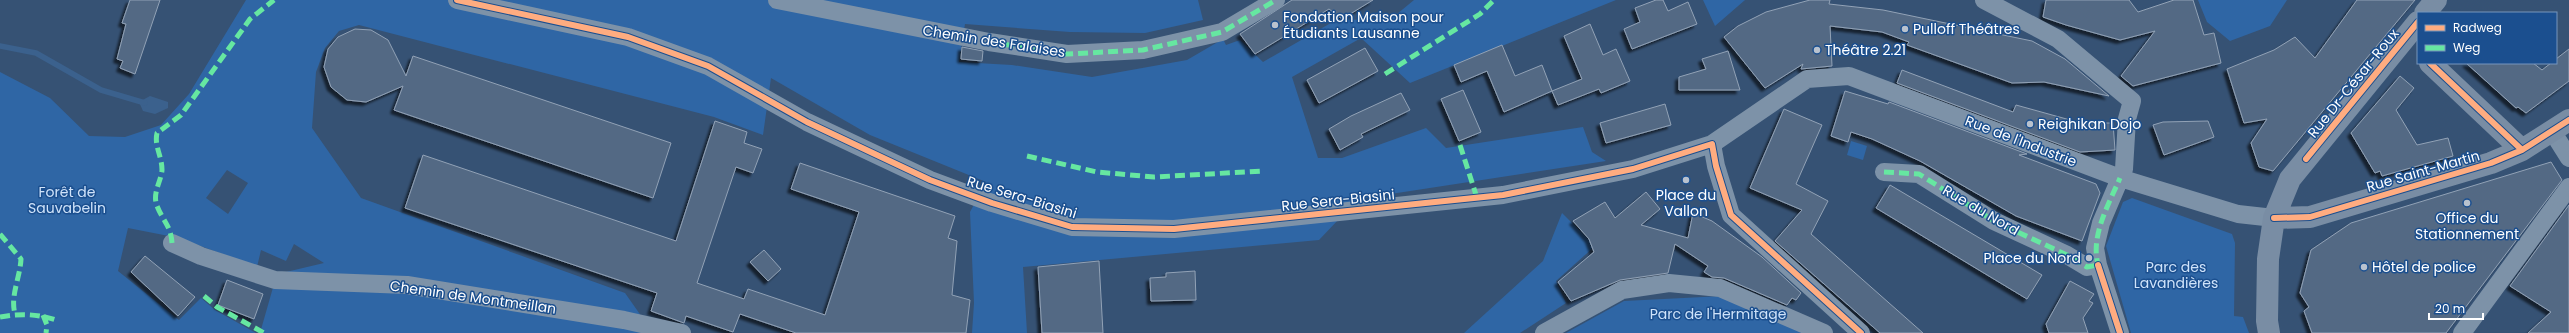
<svg xmlns="http://www.w3.org/2000/svg" width="2569" height="333" font-family="Poppins,sans-serif">
	<defs>
		<filter id="shadow"><feDropShadow dx="-3.5" dy="3.5" stdDeviation="1" flood-color="#0009"/></filter>
	</defs>
	<rect width="100%" height="100%" fill="#365274"/>
	<path fill="#2f66a5" fill-rule="evenodd" d="M 246,0 L 1198,0 L 1203,20 L 1145,33 L 1070,32 L 965,24 L 959,62 L 1012,65 L 1092,77 L 1187,60 L 1223,39 L 1226,45 L 1240,40 L 1263,62 L 1336,20 L 1391,19 L 1414,0 L 1616,0 L 1410,83 L 1361,38 L 1292,77 L 1318,158 L 1342,158 L 1426,128 L 1446,148 L 1583,127 L 1592,152 L 1606,161 L 1358,199 L 1319,240 L 1023,267 L 1027,333 L 972,333 L 974,303 L 970,212 L 986,182 L 870,135 L 771,78 L 763,135 L 714,117 L 359,25 L 339,31 L 325,48 L 316,72 L 312,128 L 361,198 L 625,293 L 644,320 L 657,333 L 260,333 L 274,284 L 286,272 L 324,263 L 294,244 L 286,261 L 261,250 L 257,267 L 179,238 L 128,228 L 118,271 L 179,320 L 201,298 L 215,310 L 256,333 L 0,333 L 0,72 L 50,98 L 89,136 L 125,137 L 161,125 L 189,94 ZM 227,170 L 248,183 L 228,214 L 206,198 Z
		M 1703,0 L 1745,0 L 1715,26 Z
		M 2198,0 L 2287,0 L 2270,26 L 2230,41 L 2207,22 Z
		M 1851,141 L 1867,146 L 1863,160 L 1847,155 Z
		M 2132,198 L 2232,234 L 2235,243 L 2234,316 L 2243,317 L 2249,333 L 2131,333 L 2106,246 L 2123,202 Z
		M 1562,213 L 1595,246 L 1556,281 L 1566,303 L 1520,333 L 1464,333 L 1543,261 Z
		M 1723,296 L 1811,333 L 1566,333 L 1624,301 Z"/>
	<path fill="#3b618d" d="M 150,96 L 168,102 L 168,108 L 155,114 L 143,111 L 139,102 Z"/>
	<g fill="none" stroke-linecap="round" stroke-linejoin="round">
		<path stroke="#3b618d" stroke-width="5.5" d="M 0,46 L 36,53 L 101,90 L 145,103"/>
	</g>
	<path fill="#526984" stroke="#92a2b6" filter="url(#shadow)" d="M 130,0 L 160,0 L 135,74 L 120,68 L 123,61 L 117,59 L 126,24 L 122,23 Z
		M 1292,0 L 1373,0 L 1342,19 L 1329,9 L 1255,54 L 1240,34 Z
		M 1656,0 L 1663,0 L 1668,11 L 1688,2 L 1697,24 L 1632,49 L 1624,29 L 1640,22 L 1635,8 Z
		M 1810,0 L 1830,0 L 1829,4 L 1883,10 L 2032,41 L 2065,59 L 2109,96 L 2044,82 L 2012,83 L 1907,45 L 1909,42 L 1882,32 L 1830,26 L 1832,66 L 1801,69 L 1803,64 L 1765,88 L 1724,37 L 1738,26 L 1766,12 Z
		M 2046,0 L 2129,0 L 2138,12 L 2174,0 L 2193,0 L 2204,35 L 2214,33 L 2221,63 L 2133,86 L 2121,76 L 2155,31 L 2120,40 L 2066,25 L 2043,17 Z
		M 2357,0 L 2415,0 L 2273,171 L 2259,167 L 2251,143 L 2267,119 L 2244,123 L 2227,69 L 2274,50 L 2295,37 L 2315,58 Z
		M 1590,24 L 1603,55 L 1616,49 L 1630,81 L 1601,93 L 1599,89 L 1558,105 L 1552,91 L 1582,79 L 1564,36 Z
		M 355,29 L 371,30 L 388,40 L 406,76 L 413,56 L 671,143 L 653,198 L 394,110 L 403,86 L 366,102 L 347,100 L 331,87 L 324,67 L 328,49 L 338,37 Z
		M 1502,45 L 1515,76 L 1542,65 L 1552,91 L 1504,112 L 1487,71 L 1461,82 L 1454,65 Z
		M 962,47 L 983,51 L 982,61 L 961,59 Z
		M 1365,48 L 1378,71 L 1319,103 L 1307,80 Z
		M 2569,49 L 2569,81 L 2526,113 L 2518,107 L 2516,108 L 2466,63 L 2533,63 L 2542,70 L 2551,63 L 2556,63 L 2556,59 Z
		M 1728,51 L 1740,90 L 1679,90 L 1679,77 L 1706,69 L 1702,59 Z
		M 1902,70 L 2013,112 L 2016,105 L 2081,123 L 2113,123 L 2115,150 L 2080,152 L 1897,83 Z
		M 2400,76 L 2414,88 L 2396,110 L 2417,145 L 2448,138 L 2453,156 L 2382,176 L 2380,171 L 2375,173 L 2351,133 Z
		M 1463,90 L 1481,132 L 1459,141 L 1441,99 Z
		M 1845,91 L 1888,104 L 1889,102 L 2027,154 L 2019,155 L 2096,184 L 2100,193 L 2082,241 L 2016,216 L 1920,161 L 1872,139 L 1851,132 L 1848,142 L 1831,136 Z
		M 1401,93 L 1410,110 L 1361,134 L 1363,137 L 1340,150 L 1329,129 L 1351,116 Z
		M 1665,104 L 1671,125 L 1606,143 L 1600,123 Z
		M 1784,109 L 1822,125 L 1796,184 L 1828,201 L 1811,234 L 1923,333 L 1880,333 L 1775,241 L 1802,210 L 1750,188 Z
		M 715,121 L 747,132 L 744,143 L 762,149 L 753,173 L 736,167 L 697,283 L 744,299 L 748,289 L 825,315 L 859,212 L 791,189 L 800,163 L 955,216 L 948,238 L 957,241 L 952,295 L 970,300 L 966,333 L 796,333 L 740,314 L 733,332 L 686,316 L 684,323 L 651,311 L 657,293 L 405,208 L 423,155 L 676,241 Z
		M 2208,121 L 2214,137 L 2164,155 L 2153,125 L 2163,122 Z
		M 2551,162 L 2562,180 L 2446,333 L 2312,333 L 2304,311 L 2309,307 L 2300,293 L 2311,250 L 2351,223 Z
		M 1890,185 L 2042,275 L 2027,299 L 1876,208 Z
		M 1646,192 L 1660,209 L 1641,225 L 1688,238 L 1693,213 L 1712,221 L 1762,257 L 1801,293 L 1796,300 L 1792,298 L 1787,305 L 1724,278 L 1712,277 L 1704,272 L 1708,266 L 1675,244 L 1668,273 L 1620,280 L 1571,301 L 1558,282 L 1594,252 L 1589,239 L 1573,221 L 1605,202 L 1615,218 Z
		M 2569,205 L 2569,333 L 2528,333 L 2551,312 L 2510,286 Z
		M 764,250 L 781,269 L 768,281 L 750,262 Z
		M 145,256 L 195,297 L 178,316 L 131,272 Z
		M 1099,261 L 1103,333 L 1042,333 L 1038,267 Z
		M 1195,271 L 1196,300 L 1151,301 L 1150,278 L 1166,277 L 1166,273 Z
		M 227,280 L 263,294 L 254,319 L 218,305 Z
		M 2070,281 L 2094,294 L 2089,301 L 2093,303 L 2083,318 L 2088,333 L 2049,333 L 2046,324 Z"/>
	<g fill="none" stroke-linecap="round" stroke-linejoin="round">
		<path stroke="#7d92a8" stroke-width="18" d="M 457,0 L 628,37 L 708,66 L 807,122 L 930,180 L 992,203 L 1072,227 L 1174,229 L 1503,195 L 1633,169 L 1712,144 L 1716,166 L 1731,215 L 1861,333
			M 777,0 L 989,42 L 1067,54 L 1143,50 L 1222,32 L 1276,0
			M 1984,0 L 2058,39 L 2132,101 L 2127,119 L 2124,169 L 2101,223 L 2095,248 L 2098,265 L 2120,333
			M 2552,131 L 2569,158
			M 1712,144 L 1807,79 L 1849,76 L 2120,178 L 2238,214 L 2274,218
			M 1884,172 L 1919,174 L 1994,221 L 2067,255 L 2087,267 L 2098,265
			M 172,243 L 201,256 L 275,280 L 407,285 L 624,320 L 682,333
			M 1544,333 L 1622,290 L 1669,283 L 1720,288 L 1824,333
			M 2462,333 L 2569,187"/>
		<path stroke="#798da4" stroke-width="22" d="M 2425,13 L 2436,0
			M 2430,63 L 2522,150
			M 2274,218 L 2310,217 L 2491,163 L 2522,150 L 2569,120
			M 2269,333 L 2267,321 L 2268,259 L 2274,218 L 2290,179 L 2418,22"/>
		<path stroke="#66e7a1" stroke-width="5" stroke-dasharray="10 5" stroke-linecap="butt" d="M 989,42 L 1067,54 L 1143,50 L 1222,32 L 1276,0
			M 1385,74 L 1480,14 L 1494,0
			M 1460,145 L 1477,198
			M 1027,156 L 1097,172 L 1154,177 L 1263,171
			M 1884,172 L 1919,174 L 1994,221 L 2067,255 L 2087,267 L 2098,265
			M 0,234 L 21,259 C 20,278 10,296 15,314
			M 172,243 C 171,226 163,221 157,206 C 152,193 161,182 162,170 C 162,156 154,146 157,133 L 181,115 L 250,19 L 274,0
			M 2099,268 C 2089,238 2108,206 2120,178
			M 204,296 L 217,307 L 264,333
			M 43,315 L 47,325 L 46,333
			M 0,317 C 21,313 39,314 59,321"/>
		<defs>
			<path id="cycleway" d="M 457,0 L 628,37 L 708,66 L 807,122 L 930,180 L 992,203 L 1072,227 L 1174,229 L 1503,195 L 1633,169 L 1712,144 L 1716,166 L 1731,215 L 1861,333
				M 2430,63 L 2522,150
				M 2306,159 L 2418,22
				M 2274,218 L 2310,217 L 2491,163 L 2522,150 L 2569,120
				M 2098,265 L 2120,333"/>
		</defs>
		<use href="#cycleway" stroke="#1b4f8f" stroke-width="8"/>
		<use href="#cycleway" stroke="#ffac80" stroke-width="6"/>
	</g>
	<g fill="#b9c2ce" stroke="#1b4f8f" stroke-width="1.5">
		<circle cx="1275" cy="25" r="4"/>
		<circle cx="1905" cy="29" r="4"/>
		<circle cx="1817" cy="50" r="4"/>
		<circle cx="2030" cy="124" r="4"/>
		<circle cx="1686" cy="180" r="4"/>
		<circle cx="2467" cy="203" r="4"/>
		<circle cx="2089" cy="258" r="4"/>
		<circle cx="2364" cy="267" r="4"/>
	</g>
	<g text-anchor="middle" dominant-baseline="central" stroke-width="3" stroke-linejoin="round" paint-order="stroke">
		<g font-size="14" fill="#fff" stroke="#1b4f8f" text-anchor="start">
			<text x="1283" y="17">Fondation Maison pour<tspan x="1283" dy="16">Étudiants Lausanne</tspan></text>
			<text x="1913" y="29">Pulloff Théâtres</text>
			<text x="1825" y="50">Théâtre 2.21</text>
			<text x="2038" y="124">Reighikan Dojo</text>
			<text x="1686" y="195" text-anchor="middle">Place du<tspan x="1686" dy="16">Vallon</tspan></text>
			<text x="2467" y="218" text-anchor="middle">Office du<tspan x="2467" dy="16">Stationnement</tspan></text>
			<text x="2081" y="258" text-anchor="end">Place du Nord</text>
			<text x="2372" y="267">Hôtel de police</text>
		</g>
		<g font-size="14" fill="#fff" stroke="#1b4f8f">
			<text transform="translate(994 41) rotate(9)">Chemin des Falaises</text>
			<text transform="translate(2353 83) rotate(-51)">Rue Dr-César-Roux</text>
			<text transform="translate(2021 141) rotate(21)">Rue de l'Industrie</text>
			<text transform="translate(2423 171) rotate(-16)">Rue Saint-Martin</text>
			<text transform="translate(1022 197) rotate(17)">Rue Sera-Biasini</text>
			<text transform="translate(1338 200) rotate(-6)">Rue Sera-Biasini</text>
			<text transform="translate(1981 210) rotate(30)">Rue du Nord</text>
			<text transform="translate(473 297) rotate(8)">Chemin de Montmeillan</text>
		</g>
		<g font-size="14" fill="#cfe3fa" stroke="#1b4f8f">
			<text x="67" y="192">Forêt de<tspan x="67" dy="16">Sauvabelin</tspan></text>
			<text x="2176" y="267">Parc des<tspan x="2176" dy="16">Lavandières</tspan></text>
			<text x="1718" y="314">Parc de l'Hermitage</text>
		</g>
	</g>
	<rect x="2417" y="12" width="140" height="52" fill="#1b4f8f" stroke="#7695bc"/>
	<rect x="2425" y="25" width="20" height="6" fill="#ffac80" stroke="#7695bc"/>
	<text x="2453" y="32" font-size="12" fill="#ffffff">Radweg</text>
	<rect x="2425" y="45" width="20" height="6" fill="#66e7a1" stroke="#7695bc"/>
	<text x="2453" y="52" font-size="12" fill="#ffffff">Weg</text>
	<path d="M2429 313v6h54v-6" fill="none" stroke="#ffffff" stroke-width="2"/>
	<text x="2435" y="313" font-size="12" fill="#ffffff" stroke="#1b4f8f" stroke-width="3" paint-order="stroke">20 m</text>
</svg>
